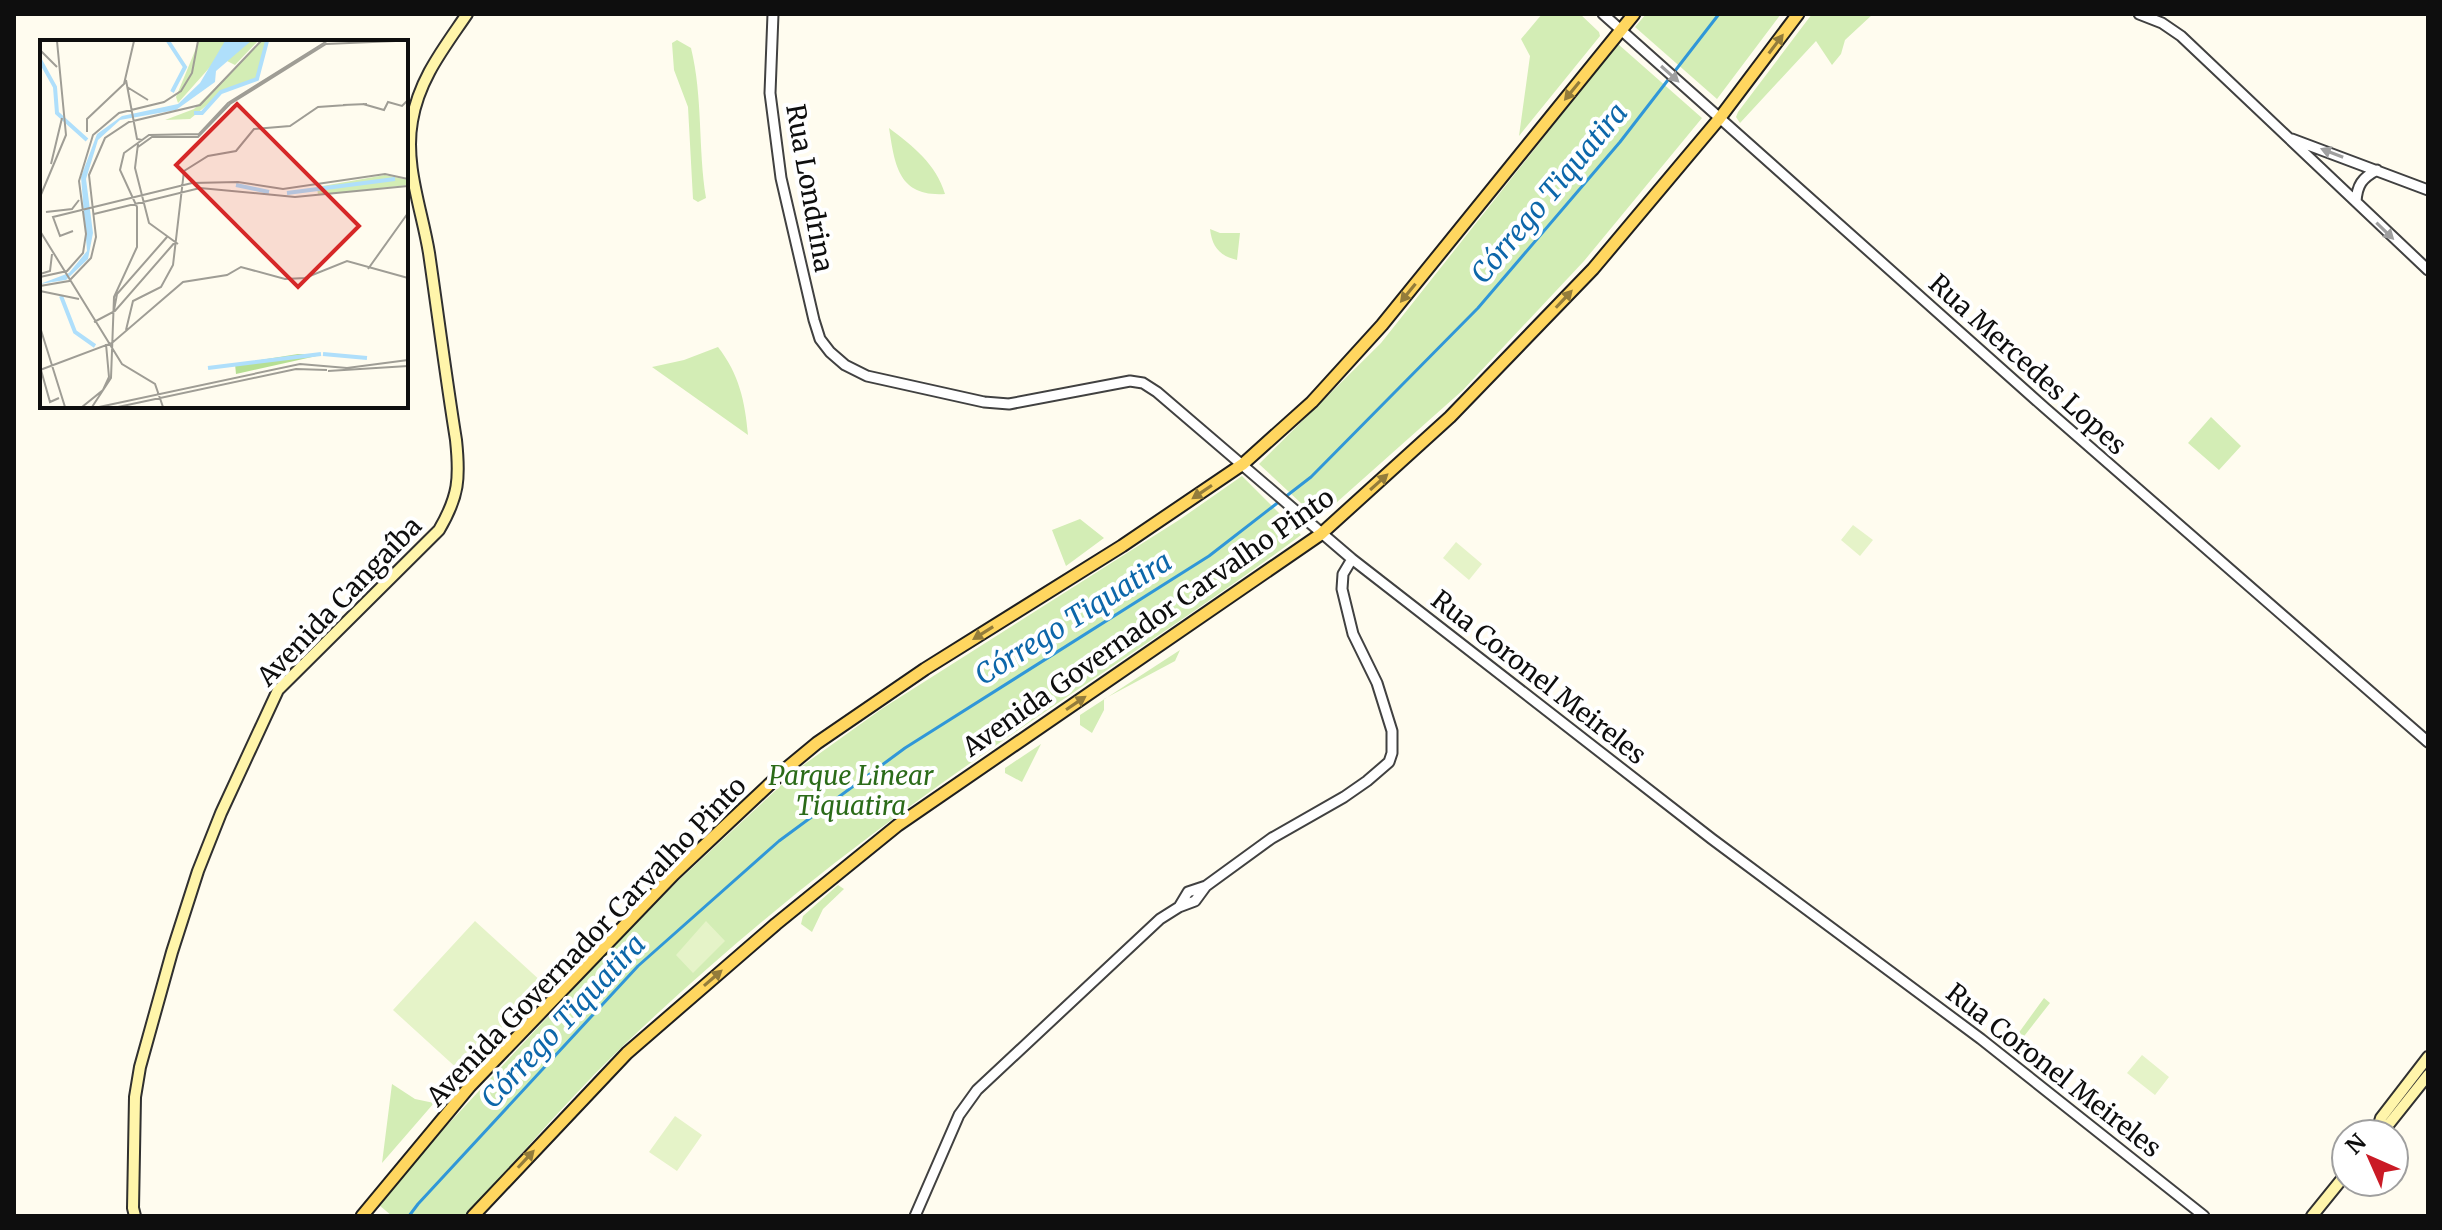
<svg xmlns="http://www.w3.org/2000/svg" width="2442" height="1230" font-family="Merriweather,serif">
	<rect width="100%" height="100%" fill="#fffcef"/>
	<path fill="#d3edb5" d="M 1542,14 L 1580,14 L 1599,32 L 1600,36 L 1519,136 L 1530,56 L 1521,39 Z
		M 1646,14 L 1781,14 L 1717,99 L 1635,27 Z
		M 1812,14 L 1873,14 L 1845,40 L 1841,54 L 1832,65 L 1816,41 L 1740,123 L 1736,117 L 1738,112 Z
		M 677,40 L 691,48 C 703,97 698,149 706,198 L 698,202 L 693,199 L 688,107 L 674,70 L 672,43 Z
		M 1618,44 L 1702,118 L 1584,261 L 1463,390 L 1318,519 L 1259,464 L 1381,343 Z
		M 889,128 C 913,146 936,164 945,194 C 898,197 895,165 889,128 Z
		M 1210,229 L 1220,233 L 1240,233 L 1237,260 C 1220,256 1212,247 1210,229 Z
		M 718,347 C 739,374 745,401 748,435 L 652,367 L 684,360 Z
		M 2211,417 L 2241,446 L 2219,470 L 2188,443 Z
		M 1242,476 L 1301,535 C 1173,630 1037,713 909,807 C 810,879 714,959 626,1043 C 569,1098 518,1158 466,1216 L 392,1216 L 379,1205 L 439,1134 L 593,968 L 678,881 L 802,766 L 883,708 L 1179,520 Z
		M 1080,519 L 1104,538 L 1066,566 L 1052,530 Z
		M 1180,650 L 1175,661 L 1104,699 L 1104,710 L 1092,733 L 1080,725 L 1080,715 Z
		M 1041,744 L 1022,782 L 1005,773 L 1005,768 Z
		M 838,885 L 844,889 L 823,909 L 812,932 L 801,924 L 803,916 Z
		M 2044,998 L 2050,1003 L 2014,1049 L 2055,1081 L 2053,1084 L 2007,1049 Z
		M 392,1084 L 415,1099 L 434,1103 L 382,1163 Z"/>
	<path fill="#e5f3c8" d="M 1853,525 L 1873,540 L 1860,556 L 1841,540 Z
		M 1456,542 L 1482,564 L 1469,580 L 1443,558 Z
		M 475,921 L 543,983 L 461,1072 L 393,1010 Z
		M 706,921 L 725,941 L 693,973 L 676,955 Z
		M 2142,1055 L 2169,1077 L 2155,1095 L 2127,1073 Z
		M 675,1116 L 702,1135 L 677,1171 L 649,1152 Z"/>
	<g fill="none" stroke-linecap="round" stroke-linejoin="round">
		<path stroke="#3097d8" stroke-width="3" d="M 409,1216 L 418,1204 L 638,966 L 779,841 L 905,748 L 1209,556 L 1311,477 L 1478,308 L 1620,142 L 1719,14"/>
		<defs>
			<path id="tertiary" d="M 773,14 L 770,93 L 781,178 L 814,320 L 820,339 L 830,352 L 845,365 L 867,376 L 984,402 L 1009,404 L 1130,381 L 1143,383 L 1157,392 L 1352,559 L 1712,839 L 1981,1039 L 2204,1216
				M 1603,14 L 2045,408 L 2428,742
				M 2139,14 L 2162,23 L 2181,36 L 2428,270
				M 2292,139 L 2428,190
				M 2356,202 C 2357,185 2362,178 2377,170
				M 1179,907 L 1188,892 L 1206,886
				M 915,1216 L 959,1115 L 977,1090 L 1160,919 L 1179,907 L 1195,901 L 1206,886 L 1272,838 L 1344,797 L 1367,781 L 1389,762 L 1392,753 L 1392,731 L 1377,683 L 1353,634 L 1342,589 L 1343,574 L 1352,559"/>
			<path id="secondary" d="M 2377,1132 L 2389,1124 L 2428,1075
				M 2376,1134 L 2381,1118 L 2428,1057
				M 135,1216 L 133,1208 L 135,1097 L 140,1067 L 172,952 L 198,871 L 221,813 L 278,690 L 439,530 C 459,496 460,478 456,440 C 446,378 438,315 429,253 C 422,210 404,165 412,121 C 419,79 444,48 467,14
				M 2312,1216 L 2346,1174"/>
			<path id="primary" d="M 362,1216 L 470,1086 L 674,874 L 788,767 L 817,743 L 925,669 L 1122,546 L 1243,464 L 1312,402 L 1382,325 L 1634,14
				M 473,1216 L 627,1053 L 776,924 L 898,825 L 1321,534 L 1450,417 L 1593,269 L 1719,119 L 1798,14"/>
		</defs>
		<use href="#tertiary" stroke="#414141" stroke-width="13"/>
		<use href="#secondary" stroke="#303030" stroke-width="14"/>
		<use href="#primary" stroke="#1f1f1f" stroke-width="15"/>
		<use href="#tertiary" stroke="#fff" stroke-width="9"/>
		<use href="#secondary" stroke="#fff5aa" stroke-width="10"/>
		<use href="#primary" stroke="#ffd65f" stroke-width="11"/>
	</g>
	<defs><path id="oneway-solid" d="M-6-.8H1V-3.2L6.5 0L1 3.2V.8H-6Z" transform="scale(2)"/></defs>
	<g fill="#937c3b">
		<use href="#oneway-solid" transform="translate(1776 44) rotate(-53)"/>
		<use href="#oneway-solid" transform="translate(1572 91) rotate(129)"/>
		<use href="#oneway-solid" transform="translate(1408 293) rotate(129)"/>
		<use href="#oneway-solid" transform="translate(1564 299) rotate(-47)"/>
		<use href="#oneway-solid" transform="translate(1379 482) rotate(-42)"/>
		<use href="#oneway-solid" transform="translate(1202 492) rotate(146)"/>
		<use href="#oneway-solid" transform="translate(983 633) rotate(148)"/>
		<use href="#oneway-solid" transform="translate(1076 703) rotate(-34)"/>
		<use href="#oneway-solid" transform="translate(713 978) rotate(-41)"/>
		<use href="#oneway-solid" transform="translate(526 1159) rotate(-47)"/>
	</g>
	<g fill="#9f9f9f">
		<use href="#oneway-solid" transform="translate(1670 74) rotate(42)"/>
		<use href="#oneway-solid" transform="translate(2332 153) rotate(-159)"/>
		<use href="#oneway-solid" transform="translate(2385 231) rotate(44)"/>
	</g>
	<g text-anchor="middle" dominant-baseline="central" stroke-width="8" stroke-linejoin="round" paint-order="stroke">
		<g font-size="26" fill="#0e0e0e" stroke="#fff">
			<text transform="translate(810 188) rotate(80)">Rua Londrina</text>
			<text transform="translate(2028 364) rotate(42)">Rua Mercedes Lopes</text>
			<text transform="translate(339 601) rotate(-46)">Avenida Cangaíba</text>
			<text transform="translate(1148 622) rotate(-35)">Avenida Governador Carvalho Pinto</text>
			<text transform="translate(1539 677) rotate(38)">Rua Coronel Meireles</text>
			<text transform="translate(586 941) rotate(-46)">Avenida Governador Carvalho Pinto</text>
			<text transform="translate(2054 1070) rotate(38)">Rua Coronel Meireles</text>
		</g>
		<g font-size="26" font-style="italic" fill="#2b6b19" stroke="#fff">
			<text x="851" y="775">Parque Linear<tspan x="851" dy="30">Tiquatira</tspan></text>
		</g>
		<g font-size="28" font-style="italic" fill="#0d67aa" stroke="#fff">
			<text transform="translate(1549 193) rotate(-50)">Córrego Tiquatira</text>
			<text transform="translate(1073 618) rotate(-32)">Córrego Tiquatira</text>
			<text transform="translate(563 1021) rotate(-47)">Córrego Tiquatira</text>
		</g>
	</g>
	<g transform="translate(40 40)">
		<rect width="368" height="368" fill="#fffcef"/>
		<path d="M 159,1 L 218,1 L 195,25 L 179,17 L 138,63 L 136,57 ZM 222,1 L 227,1 L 215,41 L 183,52 L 150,79 L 125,80 L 154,69 ZM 345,135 L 368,140 L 368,145 L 278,155 L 277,147 Z" fill="#d3edb5"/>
		<path d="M 258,314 L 281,315 L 196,334 L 195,324 Z" fill="#b6df93"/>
		<path d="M 185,1 L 211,1 L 176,31 L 175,42 L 136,70 L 80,80 L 58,100 L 46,139 L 53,193 L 48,219 L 26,240 L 0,244 L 29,233 L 47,211 L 41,137 L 57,94 L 82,76 L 138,64 L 160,43 Z" fill="#afdffb"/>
		<path fill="none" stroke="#afdffb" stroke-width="4" d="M 128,1 L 145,27 L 132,52M 0,20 L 15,47 L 17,73 L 47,100M 154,73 L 162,73 L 181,52 L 217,39 L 227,1M 196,145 L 229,152M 247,153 L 355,139M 21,256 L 35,292 L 55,306M 283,314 L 327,318M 168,328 L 281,314"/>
		<path fill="none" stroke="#9f9d95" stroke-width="2" d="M 0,10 L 17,27M 86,40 L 97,99 L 102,100M 84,44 L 94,1M 87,47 L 108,60M 323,64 L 344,70 L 348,62 L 362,66 L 368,60M 303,65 L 327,64M 47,92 L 47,79 L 85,43M 98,104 L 95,128 L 109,183 L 138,204M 98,107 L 112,97 L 158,97 L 190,64 L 286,4 L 356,1M 11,124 L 22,78M 0,157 L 26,95 L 17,1M 6,172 L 32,169 L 39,160M 54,174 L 160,148 L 255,157 L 368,146M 0,191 L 82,324 L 115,344 L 123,367M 33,191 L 20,196 L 13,177 L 152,143 L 198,142 L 243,149 L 345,134 L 368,139M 328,229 L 368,173M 0,234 L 10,231 L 12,214M 0,237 L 27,231 L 43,213 L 46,194 L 39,141 L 53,95 L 79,73 L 124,62 L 141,51 L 152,33 L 158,1M 0,246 L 29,241 L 51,218 L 56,197 L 49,135 L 65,98 L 89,82 L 160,65 L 221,1M 0,251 L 39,259M 74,270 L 77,254 L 127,197M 54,282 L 75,271 L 136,201M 0,287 L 25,367M 86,290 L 93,261 L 121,247 L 133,225 L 144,131 L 168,116 L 196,111 L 214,89 L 250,86 L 278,67 L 307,65M 0,330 L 72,303 L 143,242 L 187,235 L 201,227 L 245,239 L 265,238 L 307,221 L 368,238M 1,330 L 10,362 L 19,358M 288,331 L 368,326M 42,367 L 63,350 L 69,337 L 66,304M 52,367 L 71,338 L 74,257 L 97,207 L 97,167 L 80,130 L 84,113 L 109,95 L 159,94 L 188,63 L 287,1M 59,367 L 260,324 L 307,328 L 368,320M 78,367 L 256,329 L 287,330M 95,367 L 121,367"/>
		<path fill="#d62828" fill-opacity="0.15" stroke="#d62828" stroke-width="4" d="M 197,64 L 319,186 L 258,247 L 136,125 Z"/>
		<rect width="368" height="368" fill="none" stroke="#0e0e0e" stroke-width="4"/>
	</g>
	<rect width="2442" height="1230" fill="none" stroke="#0e0e0e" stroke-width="32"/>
	<g transform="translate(2370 1158) rotate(315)"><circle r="38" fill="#ffffff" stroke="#9f9f9f" stroke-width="2"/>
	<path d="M0-6L14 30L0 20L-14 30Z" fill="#ca1a25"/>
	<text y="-12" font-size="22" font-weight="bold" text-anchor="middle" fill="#0e0e0e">N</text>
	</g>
</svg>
